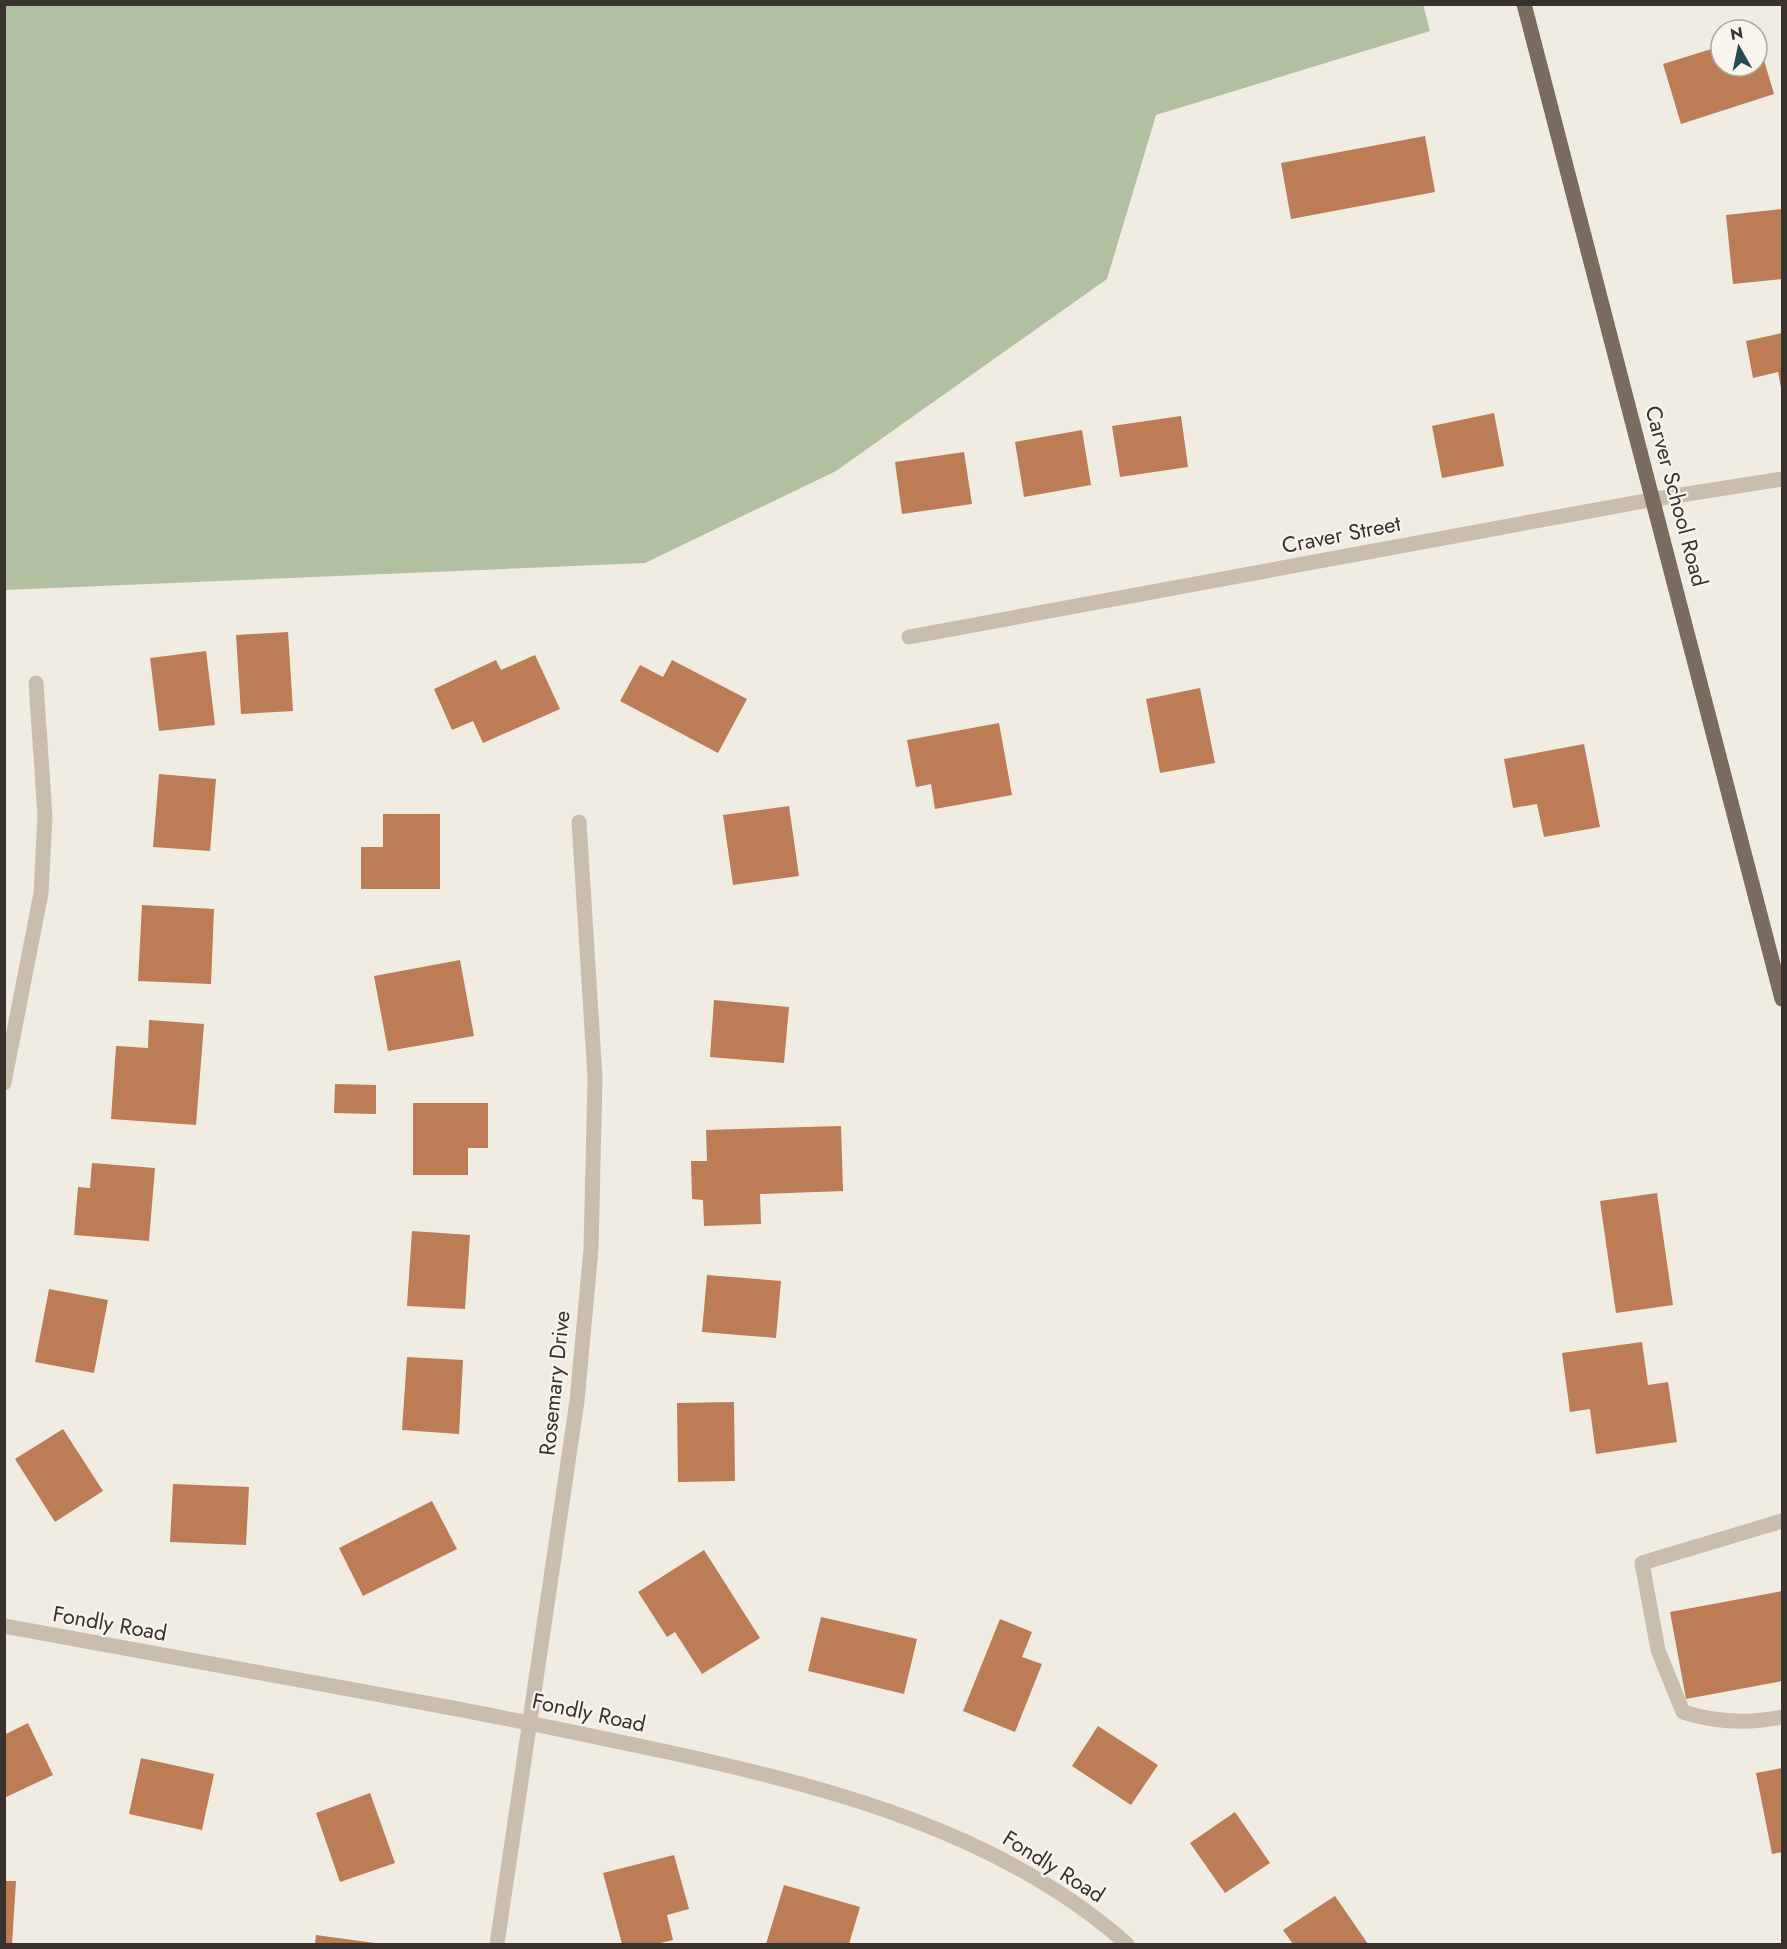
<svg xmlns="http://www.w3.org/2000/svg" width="1787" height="1949" font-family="Jost,sans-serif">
	<rect width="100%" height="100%" fill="#f1ece2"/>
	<path fill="#b2c0a2" d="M 5,4 L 1423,4 L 1430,31 L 1156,115 L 1107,279 L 836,471 L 645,563 L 5,590 Z"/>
	<path fill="#bb7c56" d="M 1758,40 L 1774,94 L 1681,124 L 1663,64 L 1721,46 L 1721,66 L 1757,66 Z
		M 1425,136 L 1435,192 L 1291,219 L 1281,163 Z
		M 1782,209 L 1782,279 L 1733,284 L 1726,215 Z
		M 1782,333 L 1782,388 L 1781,388 L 1778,372 L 1753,378 L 1746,341 Z
		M 1494,413 L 1504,466 L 1442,478 L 1432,426 Z
		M 1181,416 L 1188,467 L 1120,477 L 1112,426 Z
		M 1082,430 L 1091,485 L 1024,497 L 1015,442 Z
		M 964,452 L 972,504 L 902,514 L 895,462 Z
		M 288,632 L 293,711 L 241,714 L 236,635 Z
		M 206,651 L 215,725 L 159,731 L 150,658 Z
		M 535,655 L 560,709 L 483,743 L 473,721 L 452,730 L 434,689 L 496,660 L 501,670 Z
		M 672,660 L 747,699 L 718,753 L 620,701 L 640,665 L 663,677 Z
		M 1200,688 L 1215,763 L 1160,773 L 1146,699 Z
		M 999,723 L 1012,795 L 935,809 L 931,784 L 916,787 L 907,740 Z
		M 1584,744 L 1600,827 L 1544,837 L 1537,804 L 1513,808 L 1504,759 Z
		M 159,774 L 216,779 L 210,851 L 153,847 Z
		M 789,806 L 799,876 L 733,885 L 723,815 Z
		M 383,814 L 440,814 L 440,889 L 361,889 L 361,847 L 383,847 Z
		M 142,905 L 214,909 L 211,984 L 138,981 Z
		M 460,960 L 474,1036 L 388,1051 L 374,976 Z
		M 714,1000 L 789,1007 L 784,1063 L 710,1057 Z
		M 149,1020 L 204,1024 L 196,1125 L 111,1119 L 116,1046 L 148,1048 Z
		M 335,1084 L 376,1085 L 376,1114 L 334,1113 Z
		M 413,1103 L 488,1103 L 488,1148 L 468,1148 L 468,1175 L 413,1175 Z
		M 841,1126 L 843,1191 L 760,1194 L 761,1224 L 704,1226 L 703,1200 L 692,1199 L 691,1161 L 707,1161 L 706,1130 Z
		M 92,1163 L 155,1168 L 149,1241 L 74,1235 L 78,1187 L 90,1188 Z
		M 1657,1193 L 1673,1305 L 1616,1313 L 1600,1201 Z
		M 412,1231 L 470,1235 L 465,1309 L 407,1306 Z
		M 707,1275 L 781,1281 L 776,1338 L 702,1332 Z
		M 49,1289 L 108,1300 L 94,1373 L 35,1362 Z
		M 1642,1342 L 1648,1385 L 1668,1382 L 1677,1442 L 1596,1454 L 1590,1409 L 1570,1412 L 1562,1353 Z
		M 407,1357 L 463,1360 L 459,1434 L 402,1430 Z
		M 734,1402 L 735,1481 L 678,1482 L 677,1403 Z
		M 63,1429 L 103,1491 L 55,1522 L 15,1459 Z
		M 173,1484 L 249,1487 L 246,1545 L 170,1542 Z
		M 432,1501 L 457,1549 L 363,1596 L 339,1548 Z
		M 704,1550 L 760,1638 L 702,1674 L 675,1632 L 667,1637 L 638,1592 Z
		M 1782,1591 L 1782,1681 L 1686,1699 L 1670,1612 Z
		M 821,1617 L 917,1639 L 904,1694 L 808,1671 Z
		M 1000,1619 L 1032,1632 L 1022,1657 L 1042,1664 L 1015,1732 L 963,1711 Z
		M 28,1723 L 53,1775 L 4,1798 L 4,1735 Z
		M 1098,1726 L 1158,1765 L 1131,1805 L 1072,1766 Z
		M 141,1758 L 214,1774 L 202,1830 L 129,1814 Z
		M 1782,1768 L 1782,1852 L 1772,1854 L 1756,1773 Z
		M 370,1793 L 395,1863 L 340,1882 L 316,1813 Z
		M 1235,1812 L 1270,1863 L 1225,1893 L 1190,1843 Z
		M 674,1855 L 689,1909 L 667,1915 L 673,1940 L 656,1944 L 622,1944 L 603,1873 Z
		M 4,1881 L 16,1881 L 12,1944 L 4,1944 Z
		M 784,1885 L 860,1907 L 849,1944 L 766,1944 Z
		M 1335,1896 L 1368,1944 L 1293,1944 L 1283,1930 Z
		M 316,1935 L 375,1943 L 375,1944 L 315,1944 Z"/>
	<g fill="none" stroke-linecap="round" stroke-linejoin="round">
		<path stroke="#c9beae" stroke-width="15" d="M 909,637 L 1655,499 L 1782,479
			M 4,1083 L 41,893 L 45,816 L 36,683
			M 1782,1521 L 1642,1563 L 1658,1650 L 1683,1712 C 1717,1723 1748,1724 1782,1717
			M 4,1626 C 148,1652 292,1679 436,1705 C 513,1719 591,1736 668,1752 C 831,1788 999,1831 1127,1944
			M 497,1944 L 577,1401 L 591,1249 L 595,1078 L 579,822"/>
		<path stroke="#796b5e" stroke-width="15" d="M 1524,4 L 1782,999"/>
	</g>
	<g text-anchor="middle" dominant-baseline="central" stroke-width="4.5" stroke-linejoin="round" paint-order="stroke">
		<g font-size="22" fill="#38312c" stroke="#f9f5ee">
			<text transform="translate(1677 496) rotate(75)">Carver School Road</text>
			<text transform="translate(1341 534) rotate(-11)">Craver Street</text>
			<text transform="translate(554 1383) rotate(-84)">Rosemary Drive</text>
			<text transform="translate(110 1623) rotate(10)">Fondly Road</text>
			<text transform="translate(589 1712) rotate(12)">Fondly Road</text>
			<text transform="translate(1054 1866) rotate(32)">Fondly Road</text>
		</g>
	</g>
	<rect width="1787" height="1949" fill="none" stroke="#38312c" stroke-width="12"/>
	<g transform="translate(1739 48) rotate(351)"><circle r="28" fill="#f9f5ee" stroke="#aca7a0" stroke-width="1.5"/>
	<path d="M0-4.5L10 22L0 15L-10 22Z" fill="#254c56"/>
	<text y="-9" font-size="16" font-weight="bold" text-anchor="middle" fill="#38312c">N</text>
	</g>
</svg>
